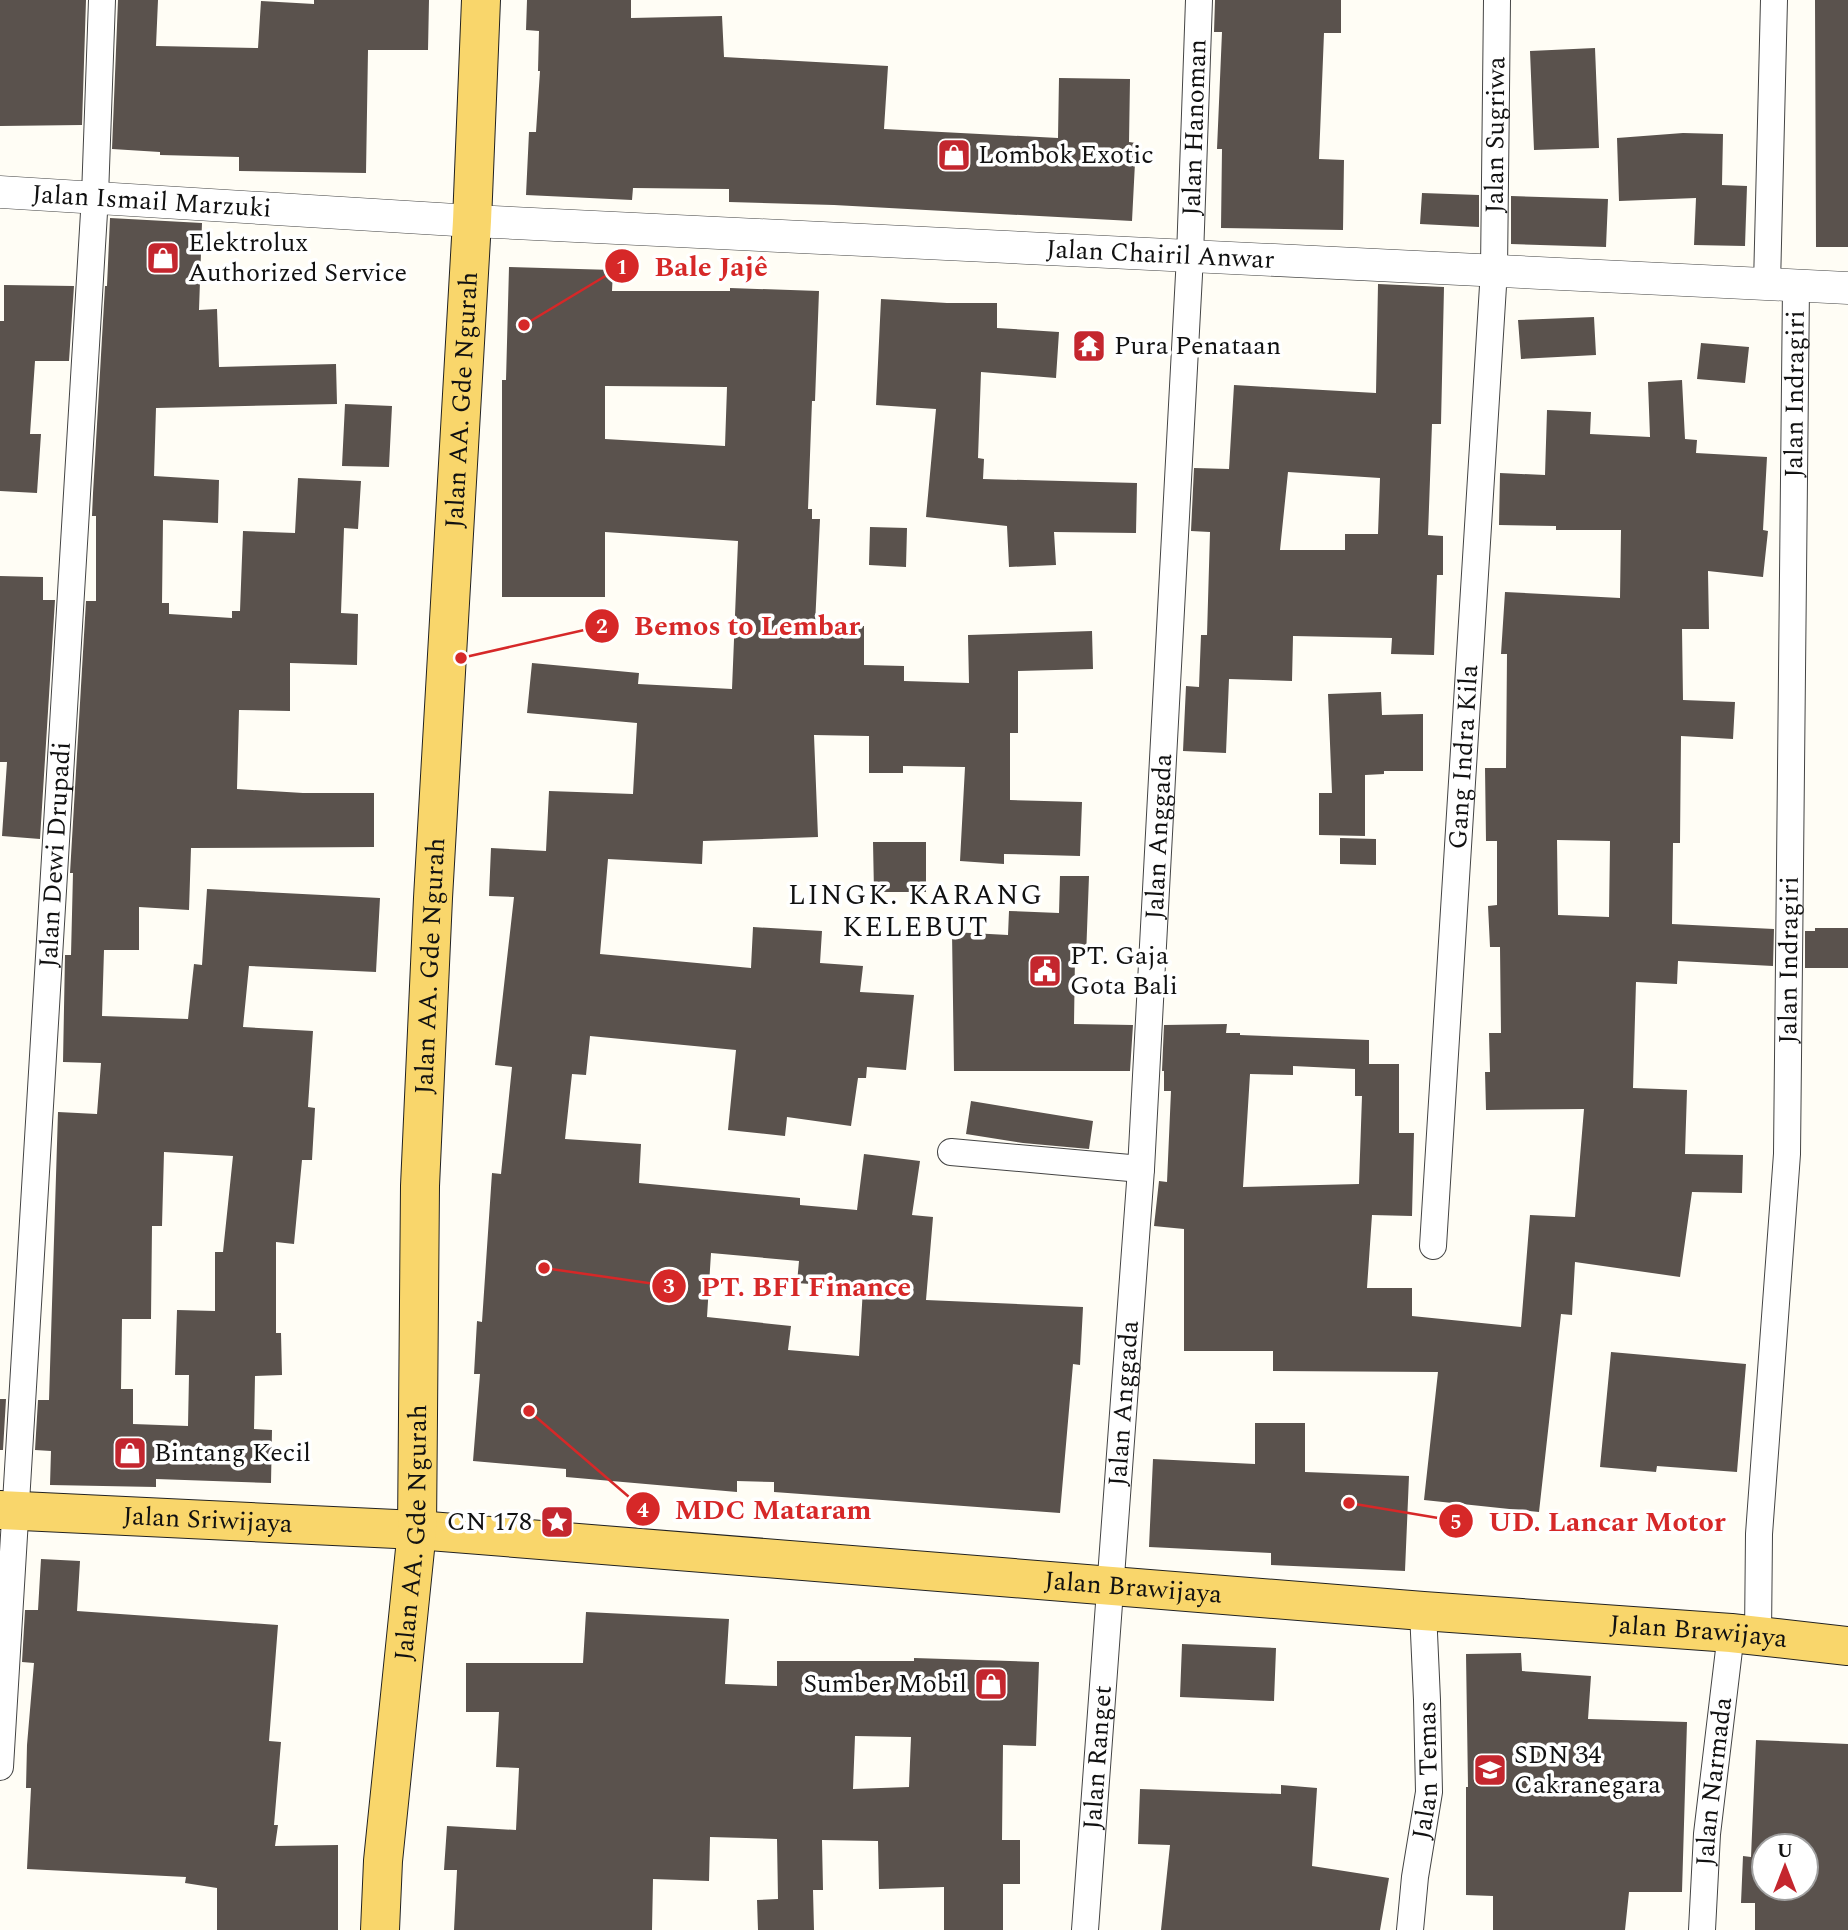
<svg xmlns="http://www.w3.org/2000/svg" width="1848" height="1930" font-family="Spectral,serif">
	<rect width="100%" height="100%" fill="#fffdf5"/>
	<path fill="#5a524d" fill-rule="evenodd" d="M 0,0 L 86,0 L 82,125 L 0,126 Z
		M 118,0 L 158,0 L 156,46 L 258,48 L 261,1 L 314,4 L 314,0 L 429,0 L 428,50 L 368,50 L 366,173 L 239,171 L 239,157 L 160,155 L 160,152 L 112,149 Z
		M 527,0 L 631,0 L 631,18 L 722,16 L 724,57 L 888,66 L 884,129 L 1058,138 L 1059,78 L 1130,79 L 1129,142 L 1136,143 L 1132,221 L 834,205 L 729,202 L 729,189 L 633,188 L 632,200 L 526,195 L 529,132 L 536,132 L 540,71 L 538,71 L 539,31 L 526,30 Z
		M 1215,0 L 1341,0 L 1341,33 L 1324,33 L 1319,159 L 1344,160 L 1343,230 L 1221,228 L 1222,149 L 1217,149 L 1222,32 L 1214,32 Z
		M 1815,0 L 1848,0 L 1848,247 L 1816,247 Z
		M 1595,48 L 1599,148 L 1534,150 L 1530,51 Z
		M 1683,133 L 1723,134 L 1722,185 L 1747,186 L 1745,246 L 1694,245 L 1696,198 L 1619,201 L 1617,138 Z
		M 1422,193 L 1479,195 L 1479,227 L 1420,224 Z
		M 1511,196 L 1608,199 L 1606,247 L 1511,244 Z
		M 110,218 L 202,223 L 199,310 L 217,309 L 219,367 L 336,364 L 337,404 L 156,408 L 154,476 L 219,480 L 218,523 L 163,520 L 162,603 L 169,603 L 169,614 L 232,618 L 232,611 L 240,611 L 243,531 L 295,533 L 298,478 L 361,481 L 358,529 L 344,528 L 341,613 L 358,614 L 357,665 L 290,663 L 290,711 L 239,710 L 237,789 L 303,793 L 374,793 L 374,847 L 191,848 L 189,910 L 139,907 L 139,950 L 104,950 L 102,1016 L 188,1019 L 194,964 L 202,965 L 207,889 L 380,898 L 376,972 L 249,966 L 243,1027 L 313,1031 L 308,1107 L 315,1108 L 312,1160 L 302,1160 L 294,1244 L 276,1242 L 276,1333 L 281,1333 L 282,1375 L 255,1376 L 254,1429 L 272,1430 L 271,1483 L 156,1479 L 156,1487 L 50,1485 L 51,1451 L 35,1450 L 38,1400 L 49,1400 L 58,1112 L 97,1114 L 101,1063 L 63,1062 L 65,955 L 71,955 L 73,873 L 70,873 L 86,601 L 96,601 L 96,516 L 92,516 L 93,493 L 105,286 L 107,286 ZM 164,1152 L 233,1156 L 223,1252 L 215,1252 L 215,1311 L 177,1310 L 175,1375 L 189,1375 L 188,1426 L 133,1424 L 133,1389 L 121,1389 L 122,1319 L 151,1319 L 152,1226 L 162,1226 Z
		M 509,267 L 613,270 L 612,291 L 730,291 L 730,288 L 819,291 L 815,401 L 812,401 L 808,509 L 812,509 L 812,519 L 820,519 L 815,625 L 864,626 L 864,665 L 904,666 L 904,681 L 969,683 L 968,635 L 1092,631 L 1093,669 L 1018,671 L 1018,733 L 1010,733 L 1010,800 L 1082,802 L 1080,856 L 1004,854 L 1004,864 L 960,861 L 965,767 L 903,766 L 903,773 L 869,773 L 869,736 L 814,735 L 818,837 L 703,841 L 702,864 L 608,859 L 600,954 L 751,968 L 753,927 L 822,931 L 820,963 L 863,966 L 860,992 L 914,995 L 906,1070 L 867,1067 L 866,1078 L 858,1078 L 851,1126 L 787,1117 L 785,1136 L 728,1130 L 736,1050 L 590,1036 L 586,1075 L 572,1074 L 565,1139 L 641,1144 L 639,1183 L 800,1198 L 800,1205 L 857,1210 L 864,1154 L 920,1161 L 912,1215 L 933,1217 L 926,1300 L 1083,1307 L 1080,1365 L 1073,1364 L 1060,1513 L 774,1492 L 774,1482 L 737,1481 L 737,1492 L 566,1477 L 566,1469 L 473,1461 L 480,1374 L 474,1374 L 477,1321 L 482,1322 L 492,1173 L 501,1174 L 512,1067 L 495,1065 L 514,897 L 489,896 L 491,848 L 546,851 L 549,791 L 633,794 L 637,723 L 527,713 L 532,663 L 639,673 L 638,684 L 732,689 L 738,541 L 605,532 L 605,597 L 502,597 L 502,380 L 506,380 ZM 605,386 L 727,387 L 725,446 L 605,439 ZM 711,1253 L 799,1261 L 797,1283 L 863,1288 L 859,1356 L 788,1350 L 791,1326 L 707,1317 Z
		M 1378,284 L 1444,287 L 1441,424 L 1432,424 L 1428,535 L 1443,536 L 1443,575 L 1437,575 L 1434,655 L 1391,654 L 1392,638 L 1293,636 L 1292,681 L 1229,679 L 1226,753 L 1183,751 L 1186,686 L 1199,687 L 1201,635 L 1207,635 L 1210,532 L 1191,531 L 1194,468 L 1229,469 L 1234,385 L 1376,393 ZM 1288,472 L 1380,478 L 1378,534 L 1345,534 L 1345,550 L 1280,550 Z
		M 4,285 L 74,286 L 69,361 L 35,361 L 30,434 L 41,434 L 37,493 L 0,491 L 0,321 L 4,321 Z
		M 881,299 L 947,303 L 997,303 L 997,328 L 1059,332 L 1056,378 L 981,372 L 978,458 L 984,459 L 983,479 L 1137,483 L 1136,533 L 1054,532 L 1056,565 L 1009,567 L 1007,526 L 926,517 L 936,409 L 876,405 Z
		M 1594,317 L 1596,355 L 1521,359 L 1518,320 Z
		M 1701,343 L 1749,347 L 1745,383 L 1697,379 Z
		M 1682,380 L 1685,439 L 1697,440 L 1696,453 L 1767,457 L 1763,530 L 1768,531 L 1763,577 L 1708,571 L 1709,629 L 1682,629 L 1683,700 L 1735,702 L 1733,739 L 1681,736 L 1680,843 L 1673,843 L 1672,924 L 1774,929 L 1773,966 L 1678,961 L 1677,984 L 1636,982 L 1633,1088 L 1687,1090 L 1685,1154 L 1743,1155 L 1742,1193 L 1692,1192 L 1680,1277 L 1575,1262 L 1572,1315 L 1561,1314 L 1539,1512 L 1424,1500 L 1438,1372 L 1273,1371 L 1273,1351 L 1184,1351 L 1184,1229 L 1154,1226 L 1159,1181 L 1167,1182 L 1171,1091 L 1164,1091 L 1164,1071 L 1162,1071 L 1164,1025 L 1227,1024 L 1226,1033 L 1240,1033 L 1240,1035 L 1369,1040 L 1369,1064 L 1399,1064 L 1399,1133 L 1414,1133 L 1412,1216 L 1372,1215 L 1367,1288 L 1412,1288 L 1412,1316 L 1521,1327 L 1530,1215 L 1575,1217 L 1584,1109 L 1486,1110 L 1485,1072 L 1490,1072 L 1489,1033 L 1501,1033 L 1500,947 L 1490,947 L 1488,906 L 1497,905 L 1497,841 L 1486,841 L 1485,768 L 1506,768 L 1507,654 L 1501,654 L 1505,592 L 1620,598 L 1621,530 L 1556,530 L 1556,526 L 1499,525 L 1500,473 L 1545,475 L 1547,410 L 1591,412 L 1590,434 L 1650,437 L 1648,382 ZM 1557,840 L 1610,841 L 1609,917 L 1558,915 ZM 1293,1066 L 1355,1069 L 1355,1096 L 1362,1096 L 1359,1184 L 1243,1187 L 1250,1074 L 1293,1075 Z
		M 345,404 L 392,406 L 389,467 L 342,466 Z
		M 870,527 L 907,528 L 906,567 L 869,565 Z
		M 0,576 L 43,577 L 43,600 L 55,600 L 40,839 L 2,836 L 7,762 L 0,762 Z
		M 1381,692 L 1382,715 L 1423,714 L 1423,771 L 1384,771 L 1384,774 L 1365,775 L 1365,836 L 1319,835 L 1319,793 L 1332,793 L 1328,694 Z
		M 1340,838 L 1376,839 L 1376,865 L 1340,864 Z
		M 873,842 L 926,842 L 926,892 L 874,892 Z
		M 1060,876 L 1089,876 L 1086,957 L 1075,956 L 1074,1024 L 1133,1025 L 1130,1071 L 954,1071 L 952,932 L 1008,935 L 1009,911 L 1059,913 Z
		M 1815,928 L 1848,928 L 1848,968 L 1805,968 L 1805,931 L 1815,931 Z
		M 971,1101 L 1093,1121 L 1089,1149 L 1023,1143 L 966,1134 Z
		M 1611,1352 L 1746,1364 L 1737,1472 L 1657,1466 L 1656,1472 L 1600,1467 Z
		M 0,1399 L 6,1399 L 3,1450 L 0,1450 Z
		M 1255,1423 L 1305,1423 L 1305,1472 L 1409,1476 L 1405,1571 L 1271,1565 L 1271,1553 L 1149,1547 L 1153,1459 L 1255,1464 Z
		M 41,1559 L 80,1561 L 77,1611 L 278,1625 L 269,1741 L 281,1742 L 274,1825 L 278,1825 L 275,1846 L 338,1845 L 338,1930 L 217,1930 L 217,1888 L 185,1883 L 186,1877 L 27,1869 L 31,1788 L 26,1788 L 27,1745 L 34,1663 L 22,1662 L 25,1610 L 38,1610 Z
		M 586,1612 L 729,1619 L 725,1684 L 777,1686 L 777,1661 L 914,1661 L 914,1658 L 1039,1662 L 1036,1746 L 1003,1745 L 1002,1840 L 1020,1840 L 1020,1884 L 1003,1884 L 1003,1930 L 944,1930 L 944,1887 L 879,1889 L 878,1841 L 822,1840 L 823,1890 L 813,1890 L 814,1930 L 758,1930 L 757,1900 L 778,1899 L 777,1839 L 710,1837 L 709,1881 L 653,1879 L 652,1930 L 454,1930 L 457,1870 L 444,1870 L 447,1826 L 516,1830 L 519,1768 L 496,1767 L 499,1712 L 466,1712 L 466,1663 L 583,1663 ZM 855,1736 L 911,1737 L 909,1787 L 853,1789 Z
		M 1182,1644 L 1276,1648 L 1274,1701 L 1180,1697 Z
		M 1521,1653 L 1522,1671 L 1591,1676 L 1588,1719 L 1687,1722 L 1682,1892 L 1629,1892 L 1625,1930 L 1493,1930 L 1493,1896 L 1466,1895 L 1466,1787 L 1468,1787 L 1466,1654 Z
		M 1756,1740 L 1848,1744 L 1848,1930 L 1755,1930 L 1755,1903 L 1741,1903 L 1743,1856 L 1751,1857 ZM 1764,1846 L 1806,1846 L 1806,1888 L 1764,1888 Z
		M 1281,1785 L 1317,1788 L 1312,1866 L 1389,1878 L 1380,1930 L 1161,1930 L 1170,1845 L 1138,1844 L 1140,1789 L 1281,1794 Z"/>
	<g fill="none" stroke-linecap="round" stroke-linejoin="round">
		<defs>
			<g id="minor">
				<path d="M 1767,284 L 1774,0"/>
				<path d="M 951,1152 L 1141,1169"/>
				<path id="s1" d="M 1433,1246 L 1494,270 L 1497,0"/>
				<path id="s2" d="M 1758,1635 L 1759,1534 L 1787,1154 L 1796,286"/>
				<path id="s3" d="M 0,1767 L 95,196 L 102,0"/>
				<path id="s4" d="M 1085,1930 L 1141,1169 L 1190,256 L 1199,0"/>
				<path id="s5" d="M 1410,1930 L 1415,1877 L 1429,1792 L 1427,1700 L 1423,1611"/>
				<path id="s6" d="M 1702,1930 L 1707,1834 L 1731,1633"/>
			</g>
			<g id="tertiary">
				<path id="s7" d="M 0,192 L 472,221 L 1848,288"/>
			</g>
			<g id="primary">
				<path id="s8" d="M 0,1510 L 417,1530 L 1423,1611 L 1731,1633 L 1848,1646"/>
				<path id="s9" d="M 380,1930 L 383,1861 L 417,1530 L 420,1186 L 433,898 L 472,221 L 481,0"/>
			</g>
		</defs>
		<use href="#minor" stroke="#444" stroke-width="28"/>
		<use href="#tertiary" stroke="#444" stroke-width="33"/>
		<use href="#primary" stroke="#222" stroke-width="40"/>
		<use href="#minor" stroke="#fff" stroke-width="26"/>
		<use href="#tertiary" stroke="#fff" stroke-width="32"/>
		<use href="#primary" stroke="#f9d66b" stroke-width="38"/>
	</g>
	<defs>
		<symbol id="shop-square" viewBox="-11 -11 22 22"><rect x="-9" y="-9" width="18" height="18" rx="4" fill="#c4262e" stroke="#fff"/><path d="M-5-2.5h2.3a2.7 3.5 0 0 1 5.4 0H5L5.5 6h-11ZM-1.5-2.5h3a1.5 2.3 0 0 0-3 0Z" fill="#fff"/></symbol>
		<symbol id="temple-square" viewBox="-11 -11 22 22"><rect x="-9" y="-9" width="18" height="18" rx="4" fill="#c4262e" stroke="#fff"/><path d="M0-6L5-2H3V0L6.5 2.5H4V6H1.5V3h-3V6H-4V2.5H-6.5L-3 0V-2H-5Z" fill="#fff"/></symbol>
		<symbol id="civic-square" viewBox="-11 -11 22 22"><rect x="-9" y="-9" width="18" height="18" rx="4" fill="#c4262e" stroke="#fff"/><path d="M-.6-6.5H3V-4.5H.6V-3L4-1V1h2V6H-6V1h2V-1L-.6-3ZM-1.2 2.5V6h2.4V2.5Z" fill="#fff"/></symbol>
		<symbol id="sight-square" viewBox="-11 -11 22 22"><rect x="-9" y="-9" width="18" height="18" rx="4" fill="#c4262e" stroke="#fff"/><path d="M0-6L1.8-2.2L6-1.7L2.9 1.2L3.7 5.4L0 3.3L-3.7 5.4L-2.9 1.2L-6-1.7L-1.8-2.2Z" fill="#fff"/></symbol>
		<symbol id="school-square" viewBox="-11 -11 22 22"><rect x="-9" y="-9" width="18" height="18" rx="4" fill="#c4262e" stroke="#fff"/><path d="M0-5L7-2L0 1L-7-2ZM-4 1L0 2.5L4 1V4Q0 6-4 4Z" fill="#fff"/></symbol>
	</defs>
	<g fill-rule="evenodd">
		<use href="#shop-square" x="935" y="136" width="38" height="38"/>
		<use href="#shop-square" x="144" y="239" width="38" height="38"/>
		<use href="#temple-square" x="1070" y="327" width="38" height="38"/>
		<use href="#civic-square" x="1026" y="952" width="38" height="38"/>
		<use href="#shop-square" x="111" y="1434" width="38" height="38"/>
		<use href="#sight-square" x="538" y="1503" width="38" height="38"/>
		<use href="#shop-square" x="972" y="1665" width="38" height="38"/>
		<use href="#school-square" x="1471" y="1751" width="38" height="38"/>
	</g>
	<g text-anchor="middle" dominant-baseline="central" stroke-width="7" stroke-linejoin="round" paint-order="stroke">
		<g font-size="26" fill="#111" stroke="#fff">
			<text stroke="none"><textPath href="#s4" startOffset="1806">Jalan Hanoman</textPath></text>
			<text stroke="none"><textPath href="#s1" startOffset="1113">Jalan Sugriwa</textPath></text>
			<text stroke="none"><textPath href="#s7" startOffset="152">Jalan Ismail Marzuki</textPath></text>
			<text stroke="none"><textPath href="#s7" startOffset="1162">Jalan Chairil Anwar</textPath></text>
			<text stroke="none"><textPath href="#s2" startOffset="1242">Jalan Indragiri</textPath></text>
			<text stroke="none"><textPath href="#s9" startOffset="1533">Jalan AA. Gde Ngurah</textPath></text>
			<text stroke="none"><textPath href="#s1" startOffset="490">Gang Indra Kila</textPath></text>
			<text stroke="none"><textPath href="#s4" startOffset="1096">Jalan Anggada</textPath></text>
			<text stroke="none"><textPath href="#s3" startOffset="914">Jalan Dewi Drupadi</textPath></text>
			<text stroke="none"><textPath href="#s2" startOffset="676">Jalan Indragiri</textPath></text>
			<text stroke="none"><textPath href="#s9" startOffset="966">Jalan AA. Gde Ngurah</textPath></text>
			<text stroke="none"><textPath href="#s4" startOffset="528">Jalan Anggada</textPath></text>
			<text stroke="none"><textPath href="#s8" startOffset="208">Jalan Sriwijaya</textPath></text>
			<text stroke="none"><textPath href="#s9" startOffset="399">Jalan AA. Gde Ngurah</textPath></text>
			<text stroke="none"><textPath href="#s8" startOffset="1136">Jalan Brawijaya</textPath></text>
			<text stroke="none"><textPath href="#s8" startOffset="1703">Jalan Brawijaya</textPath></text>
			<text stroke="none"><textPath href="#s4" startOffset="173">Jalan Ranget</textPath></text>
			<text stroke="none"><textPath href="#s5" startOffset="161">Jalan Temas</textPath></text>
			<text stroke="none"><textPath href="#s6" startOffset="149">Jalan Narmada</textPath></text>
		</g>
		<g font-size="26" fill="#111" stroke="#fff" text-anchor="start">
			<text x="978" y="155">Lombok Exotic</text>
			<text x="188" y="243">Elektrolux<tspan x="188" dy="30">Authorized Service</tspan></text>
			<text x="1114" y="346">Pura Penataan</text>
			<text x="1070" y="956">PT. Gaja<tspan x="1070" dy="30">Gota Bali</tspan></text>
			<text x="154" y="1453">Bintang Kecil</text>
			<text x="532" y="1522" text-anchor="end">CN 178</text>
			<text x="967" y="1684" text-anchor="end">Sumber Mobil</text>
			<text x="1514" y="1755">SDN 34<tspan x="1514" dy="30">Cakranegara</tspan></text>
		</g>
		<g font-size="28" letter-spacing="2" fill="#111" stroke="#fff">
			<text x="916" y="895">LINGK. KARANG<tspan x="916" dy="32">KELEBUT</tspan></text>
		</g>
	</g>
	<path fill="none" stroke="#d62828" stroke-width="2.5" d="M524 325L622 266M461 658L602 626M544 1268L669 1286M529 1411L643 1509M1349 1503L1456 1521"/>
	<g fill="#d62828" stroke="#fff" stroke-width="2.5">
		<circle cx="524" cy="325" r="7"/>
		<circle cx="461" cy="658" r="7"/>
		<circle cx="544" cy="1268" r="7"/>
		<circle cx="529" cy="1411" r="7"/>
		<circle cx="1349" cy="1503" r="7"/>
		<circle cx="622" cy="266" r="18"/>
		<circle cx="602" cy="626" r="18"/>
		<circle cx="669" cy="1286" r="18"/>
		<circle cx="643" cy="1509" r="18"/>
		<circle cx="1456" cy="1521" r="18"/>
	</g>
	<g font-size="21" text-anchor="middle" font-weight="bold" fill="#fff">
		<text x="622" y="274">1</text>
		<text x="602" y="633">2</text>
		<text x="669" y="1293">3</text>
		<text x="643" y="1517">4</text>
		<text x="1456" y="1529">5</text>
	</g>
	<g font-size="28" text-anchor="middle" font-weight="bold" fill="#d62828" stroke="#fff" stroke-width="7" stroke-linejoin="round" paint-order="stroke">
		<text x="711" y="276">Bale Jajê</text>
		<text x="747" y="635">Bemos to Lembar</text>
		<text x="806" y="1296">PT. BFI Finance</text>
		<text x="773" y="1519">MDC Mataram</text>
		<text x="1607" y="1531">UD. Lancar Motor</text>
	</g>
	<g transform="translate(1785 1867)"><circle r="33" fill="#ffffff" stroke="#a0a0a0" stroke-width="2"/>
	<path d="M0-5L12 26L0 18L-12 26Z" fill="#c4262e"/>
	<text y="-10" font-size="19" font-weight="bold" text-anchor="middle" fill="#111111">U</text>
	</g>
</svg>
